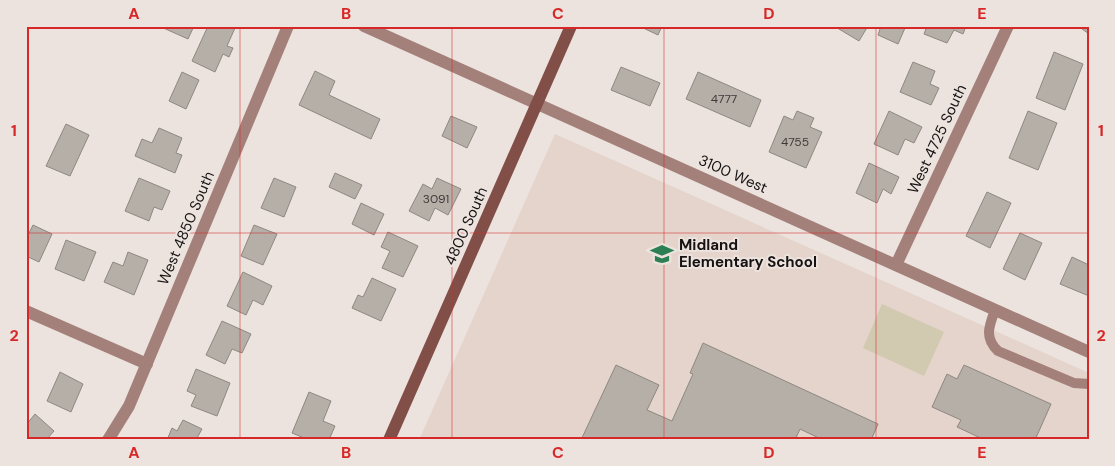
<svg xmlns="http://www.w3.org/2000/svg" width="1115" height="466" font-family="'DM Sans',sans-serif">
	<rect width="100%" height="100%" fill="#ece3de"/>
	<path fill="#e4d4cb" d="M 555,134 L 1089,373 L 1089,440 L 419,440 Z"/>
	<path fill="#d1c9b0" d="M 882,304 L 944,332 L 924,376 L 863,348 Z"/>
	<path fill="#b5afa8" stroke="#8e8882" d="M 159,26 L 194,26 L 188,39 Z
		M 208,26 L 231,26 L 235,28 L 227,46 L 233,48 L 229,57 L 223,54 L 215,72 L 192,61 Z
		M 639,26 L 662,26 L 658,35 Z
		M 834,26 L 868,26 L 859,41 Z
		M 881,26 L 901,26 L 905,28 L 898,44 L 878,35 Z
		M 927,26 L 966,26 L 963,34 L 954,30 L 947,43 L 924,34 Z
		M 1078,26 L 1089,26 L 1089,34 Z
		M 1054,52 L 1083,64 L 1065,110 L 1036,98 Z
		M 913,62 L 935,71 L 930,84 L 939,88 L 931,105 L 900,92 Z
		M 621,67 L 660,83 L 650,106 L 611,90 Z
		M 315,71 L 335,81 L 329,95 L 380,119 L 371,139 L 299,105 Z
		M 182,72 L 199,80 L 186,109 L 169,101 Z
		M 698,72 L 761,100 L 750,127 L 686,99 Z
		M 797,111 L 814,118 L 810,127 L 822,132 L 806,168 L 769,152 L 784,116 L 793,120 Z
		M 889,111 L 922,127 L 914,143 L 905,139 L 898,155 L 874,144 Z
		M 1028,111 L 1057,123 L 1038,170 L 1009,158 Z
		M 451,116 L 477,127 L 467,148 L 442,136 Z
		M 66,124 L 89,135 L 70,176 L 46,166 Z
		M 159,128 L 182,138 L 176,153 L 182,155 L 175,173 L 135,156 L 142,139 L 152,143 Z
		M 869,163 L 899,177 L 891,194 L 883,189 L 877,203 L 856,193 Z
		M 335,173 L 362,185 L 355,199 L 329,187 Z
		M 139,178 L 170,191 L 162,210 L 154,207 L 149,221 L 125,211 Z
		M 274,178 L 296,187 L 284,217 L 261,208 Z
		M 437,178 L 461,189 L 448,215 L 435,208 L 429,221 L 409,211 L 423,184 L 432,189 Z
		M 987,192 L 1011,203 L 990,248 L 966,236 Z
		M 361,203 L 384,214 L 374,235 L 352,224 Z
		M 33,225 L 52,234 L 39,262 L 26,256 L 26,235 L 28,235 Z
		M 254,225 L 277,234 L 263,265 L 241,256 Z
		M 388,232 L 418,246 L 403,277 L 382,268 L 390,251 L 381,247 Z
		M 1020,233 L 1042,243 L 1025,280 L 1003,269 Z
		M 66,240 L 96,252 L 84,281 L 55,269 Z
		M 128,252 L 148,260 L 134,295 L 104,282 L 113,262 L 123,266 Z
		M 1072,257 L 1089,265 L 1089,296 L 1060,284 Z
		M 243,272 L 272,286 L 263,305 L 253,300 L 246,315 L 227,306 Z
		M 372,278 L 396,289 L 381,321 L 352,308 L 358,295 L 363,297 Z
		M 222,321 L 251,334 L 242,353 L 232,349 L 225,364 L 206,355 Z
		M 703,343 L 878,424 L 871,440 L 823,440 L 800,429 L 795,440 L 581,440 L 616,365 L 659,385 L 647,410 L 672,421 L 693,374 L 690,373 Z
		M 964,365 L 1051,404 L 1035,440 L 985,440 L 957,427 L 961,420 L 932,407 L 947,374 L 957,379 Z
		M 196,369 L 230,383 L 217,416 L 191,406 L 196,395 L 187,391 Z
		M 60,372 L 83,384 L 71,412 L 47,401 Z
		M 309,392 L 331,401 L 323,421 L 335,426 L 329,440 L 309,440 L 292,433 Z
		M 35,414 L 54,431 L 46,440 L 26,440 L 26,425 Z
		M 183,420 L 202,429 L 196,440 L 167,440 L 172,428 L 177,431 Z"/>
	<g fill="none" stroke-linecap="round" stroke-linejoin="round">
		<path stroke="#a4807a" stroke-width="10" d="M 995,310 C 989,326 984,338 998,351 L 1074,383 L 1089,384"/>
		<path stroke="#a4807a" stroke-width="12" d="M 896,265 L 1008,26
			M 26,311 L 147,364
			M 108,440 L 129,406 L 288,26"/>
		<path stroke="#a4807a" stroke-width="12" d="M 364,26 L 1089,352"/>
		<path stroke="#824f48" stroke-width="12" d="M 389,440 L 571,26"/>
	</g>
	<path fill="none" stroke="#d62828" stroke-width="1" stroke-opacity="0.55" d="M 240,26 L 240,440M 452,26 L 452,440M 664,26 L 664,440M 876,26 L 876,440M 26,233 L 1089,233"/>
	<defs>
		<symbol id="school-bare" viewBox="-9 -9 18 18"><path d="M0-5L7-2L0 1L-7-2ZM-4 1L0 2.5L4 1V4Q0 6-4 4Z" fill="#2b7f52" stroke="#ece3de" stroke-width="2.5" paint-order="stroke"/></symbol>
	</defs>
	<g fill-rule="evenodd">
		<use href="#school-bare" x="646" y="238" width="32" height="32"/>
	</g>
	<g text-anchor="middle" dominant-baseline="central" stroke-width="4" stroke-linejoin="round" paint-order="stroke">
		<g font-size="12" fill="#3e3a38">
			<text x="724" y="99">4777</text>
			<text x="795" y="142">4755</text>
			<text x="436" y="199">3091</text>
		</g>
		<g font-size="15" fill="#161312" stroke="#ece3de">
			<text transform="translate(937 139) rotate(-65)">West 4725 South</text>
			<text transform="translate(733 174) rotate(24)">3100 West</text>
			<text transform="translate(466 226) rotate(-66)">4800 South</text>
			<text transform="translate(186 228) rotate(-67)">West 4850 South</text>
		</g>
		<g font-size="15" font-weight="bold" fill="#161312" stroke="#ece3de" text-anchor="start">
			<text x="679" y="245">Midland<tspan x="679" dy="17">Elementary School</tspan></text>
		</g>
	</g>
	<rect width="1115" height="466" fill="none" stroke="#ece3de" stroke-width="55"/>
	<rect x="28" y="28" width="1060" height="410" fill="none" stroke="#d62828" stroke-width="2"/>
	<g font-size="16" text-anchor="middle" font-weight="bold" fill="#d62828">
		<text x="134" y="19">A</text>
		<text x="346" y="19">B</text>
		<text x="558" y="19">C</text>
		<text x="769" y="19">D</text>
		<text x="982" y="19">E</text>
		<text x="14" y="136">1</text>
		<text x="1101" y="136">1</text>
		<text x="14" y="341">2</text>
		<text x="1101" y="341">2</text>
		<text x="134" y="458">A</text>
		<text x="346" y="458">B</text>
		<text x="558" y="458">C</text>
		<text x="769" y="458">D</text>
		<text x="982" y="458">E</text>
	</g>
</svg>
